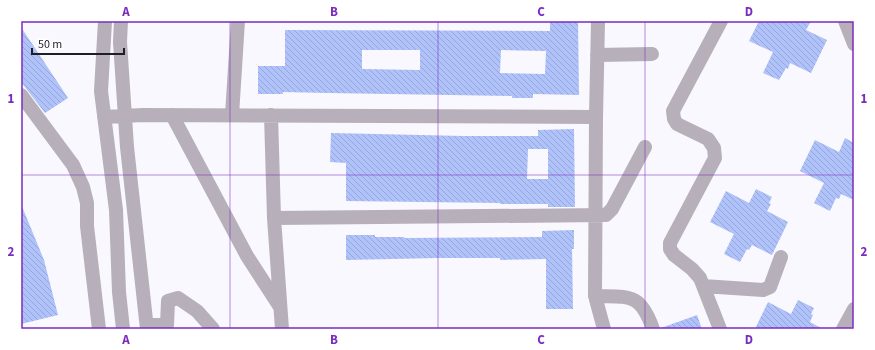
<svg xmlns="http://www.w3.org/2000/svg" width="875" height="350" font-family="'Source Sans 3',sans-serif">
	<defs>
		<pattern id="building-back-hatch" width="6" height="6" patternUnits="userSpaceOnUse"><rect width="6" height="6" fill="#b0c2fa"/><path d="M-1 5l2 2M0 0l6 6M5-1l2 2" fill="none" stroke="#97a6d6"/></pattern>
	</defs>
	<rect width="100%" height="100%" fill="#f9f8fe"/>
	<path fill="url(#building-back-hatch)" fill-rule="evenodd" d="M 550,21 L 578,21 L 579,95 L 533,94 L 533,98 L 512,98 L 512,96 L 328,93 L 283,92 L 283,94 L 258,94 L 258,66 L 285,66 L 285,30 L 550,31 ZM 362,50 L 420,50 L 420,70 L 362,69 ZM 501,50 L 546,51 L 545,74 L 500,73 Z
		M 759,21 L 811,21 L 806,30 L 827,40 L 811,73 L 790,63 L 788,69 L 786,68 L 779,80 L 763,73 L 773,52 L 749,41 Z
		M 21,27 L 68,98 L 45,113 L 21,82 Z
		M 574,129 L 575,207 L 548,207 L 548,204 L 500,204 L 500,203 L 346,201 L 346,163 L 330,162 L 331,133 L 464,136 L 538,136 L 538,130 ZM 528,149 L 548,149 L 548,179 L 527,179 Z
		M 845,138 L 854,143 L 854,200 L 841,194 L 839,199 L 836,198 L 830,211 L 814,203 L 824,183 L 800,171 L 815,140 L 839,152 Z
		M 756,189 L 772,197 L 769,203 L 771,204 L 767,211 L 788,222 L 772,255 L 752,245 L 749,250 L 747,249 L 740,262 L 724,254 L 734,234 L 710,222 L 726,191 L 749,203 Z
		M 21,204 L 44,260 L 58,315 L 21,324 Z
		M 574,230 L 574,249 L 572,249 L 573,309 L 546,309 L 546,259 L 500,260 L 500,258 L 438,258 L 346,260 L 346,235 L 375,235 L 375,237 L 404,237 L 405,238 L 542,237 L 542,231 Z
		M 798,300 L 814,308 L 811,314 L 813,315 L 810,322 L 823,329 L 755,329 L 768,302 L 791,314 Z
		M 697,315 L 702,329 L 662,329 L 661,328 Z"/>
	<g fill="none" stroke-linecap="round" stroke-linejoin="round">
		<path stroke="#b7afb9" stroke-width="14" d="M 105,21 L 101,91 L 116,210 L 119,292 L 123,329
			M 121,21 L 120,42 L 127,147 L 147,329
			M 598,21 L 596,117 L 595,296 L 604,329
			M 845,21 L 854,44
			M 597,55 L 652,54
			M 21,95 L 73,165 L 83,187 L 87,203 L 87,226 L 99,329
			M 172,115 L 247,256 L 280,307
			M 232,115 L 238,21
			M 271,115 L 274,218 L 282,329
			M 104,117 L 143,115 L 596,117
			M 274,218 L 606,215 L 612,209 L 645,147
			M 703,286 L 763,290 L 770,287 L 781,257
			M 595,296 C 629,297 640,292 653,329
			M 147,325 L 167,325 L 168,301 L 178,298 L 197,311 L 213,329
			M 720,329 L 700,278 L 692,269 L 674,255 L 670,249 L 670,243 L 715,158 L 714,148 L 708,139 L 677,124 L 674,119 L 673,111 L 721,21
			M 843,329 L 854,309"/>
	</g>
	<path fill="none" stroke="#7b2cbf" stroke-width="1" stroke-opacity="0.55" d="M 230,21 L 230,329M 438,21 L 438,329M 645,21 L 645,329M 21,175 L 854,175"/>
	<rect width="875" height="350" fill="none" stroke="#ffffff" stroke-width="44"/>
	<path d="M32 48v6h92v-6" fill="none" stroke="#1f1d27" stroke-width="2"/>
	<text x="38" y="48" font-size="12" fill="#1f1d27" stroke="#ffffff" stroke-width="3" paint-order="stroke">50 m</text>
	<rect x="22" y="22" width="831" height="306" fill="none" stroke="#7b2cbf" stroke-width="1.5"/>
	<g font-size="13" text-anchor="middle" font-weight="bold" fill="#7b2cbf">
		<text x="126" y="16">A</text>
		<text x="334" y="16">B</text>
		<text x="541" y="16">C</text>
		<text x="749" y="16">D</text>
		<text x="11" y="103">1</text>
		<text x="864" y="103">1</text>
		<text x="11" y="256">2</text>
		<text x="864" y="256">2</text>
		<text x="126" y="344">A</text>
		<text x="334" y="344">B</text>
		<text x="541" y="344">C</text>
		<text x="749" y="344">D</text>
	</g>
</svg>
